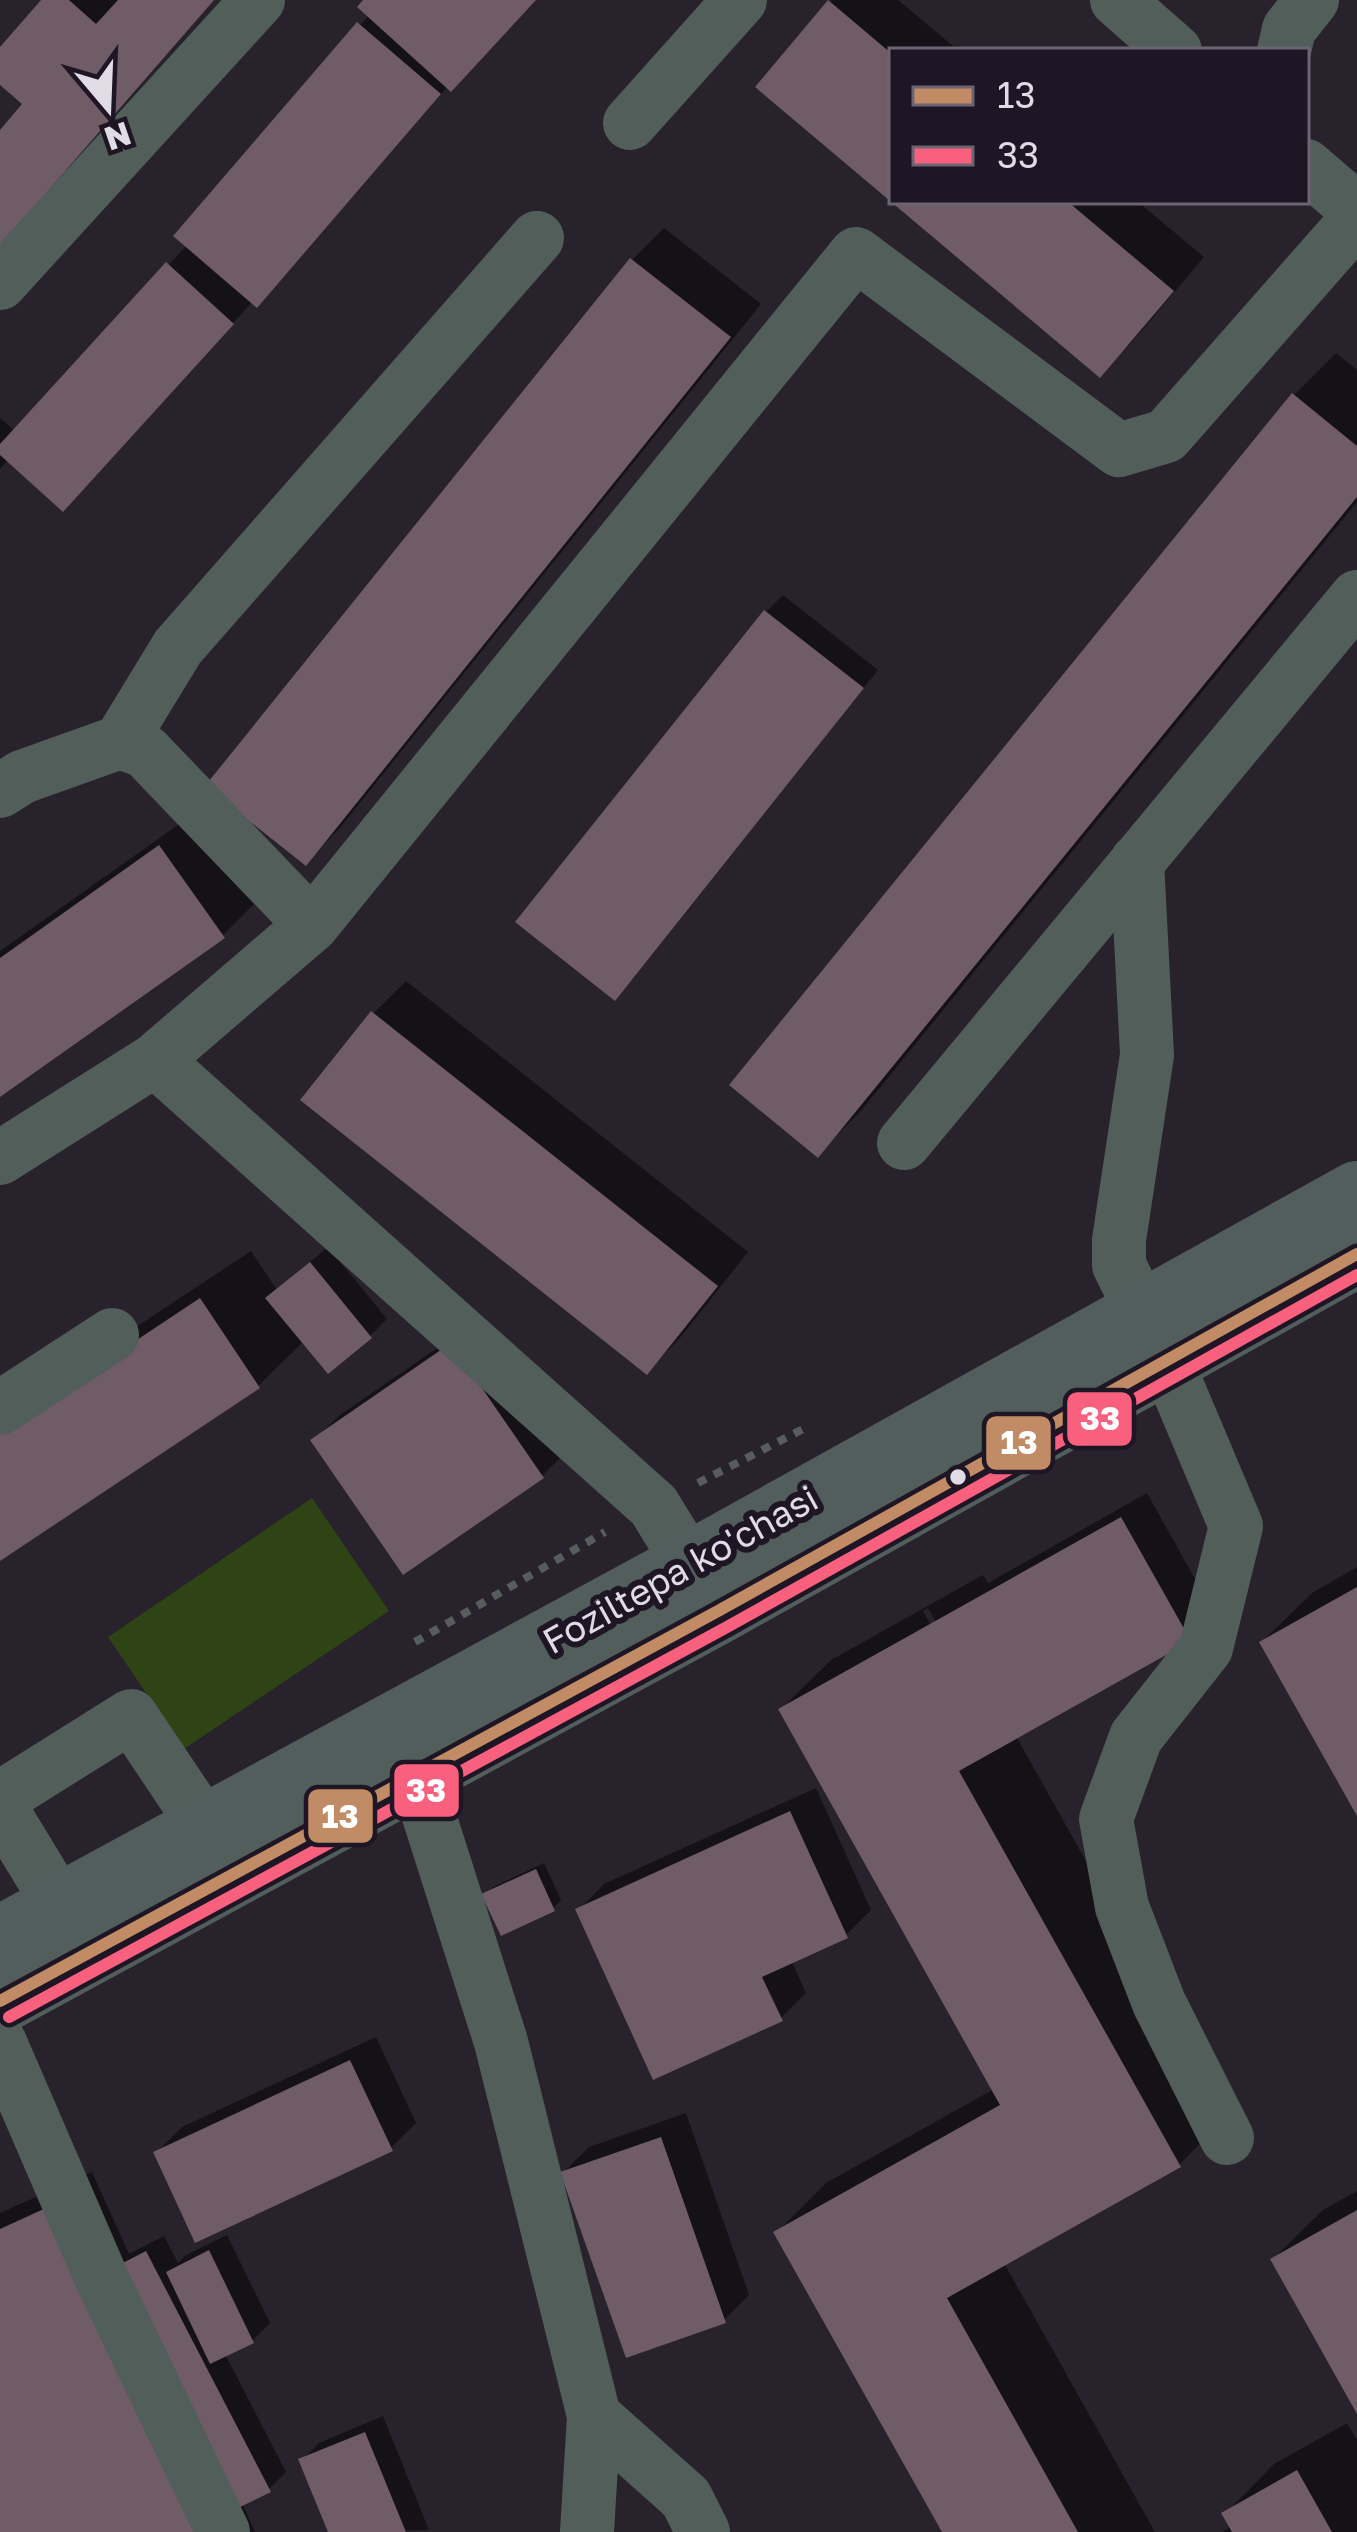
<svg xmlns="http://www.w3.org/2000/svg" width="1357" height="2532" font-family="'Golos Text',sans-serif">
	<rect width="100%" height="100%" fill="#27222b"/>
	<path fill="#2f4414" d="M 312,1498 L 389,1611 L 184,1749 L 108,1637 Z"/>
	<path fill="#0007" fill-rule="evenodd" d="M 45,0 L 214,0 L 0,134 L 26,104 L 0,81 L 0,51 Z
		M 368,0 L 535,0 L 448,86 L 282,279 L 257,304 L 253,301 L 88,483 L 9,459 L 0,469 L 0,418 L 15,431 L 188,244 L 177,235 L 370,14 Z
		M 832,0 L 898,0 L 959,51 L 892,51 L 892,199 L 759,87 Z
		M 895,201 L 1137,201 L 1204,257 L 1132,342 L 1100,374 Z
		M 664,228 L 761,304 L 338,830 L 306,862 L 632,260 Z
		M 1336,353 L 1357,370 L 1357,502 L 860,1112 L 818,1154 L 733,1085 L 1294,395 Z
		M 783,595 L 878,670 L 632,980 L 766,612 Z
		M 192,815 L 255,903 L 223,935 L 0,1093 L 0,951 Z
		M 406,981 L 748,1252 L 679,1339 L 647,1371 L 304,1099 L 374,1013 Z
		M 328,1247 L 387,1319 L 370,1336 L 304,1341 L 258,1386 L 0,1557 L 0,1417 L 251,1251 L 277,1290 Z
		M 478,1320 L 567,1451 L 542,1476 L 314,1440 L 340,1415 Z
		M 1147,1493 L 1214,1613 L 1016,1736 L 1228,2115 L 1179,2165 L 1004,2263 L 1155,2532 L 945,2532 L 777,2232 L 826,2183 L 994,2089 L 781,1709 L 831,1660 L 983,1575 L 988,1583 ZM 928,1608 L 999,1734 L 995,1739 L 923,1611 Z
		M 1357,1567 L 1357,1810 L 1262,1642 L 1312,1593 Z
		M 816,1788 L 871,1910 L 846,1935 L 791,1960 L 806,1993 L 781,2018 L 579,1910 L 604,1884 Z
		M 544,1863 L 561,1900 L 553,1908 L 485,1895 L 493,1887 Z
		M 376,2037 L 416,2123 L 391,2148 L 156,2153 L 182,2127 Z
		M 686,2113 L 749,2295 L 724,2320 L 564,2172 L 589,2147 Z
		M 92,2172 L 129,2254 L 164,2236 L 178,2263 L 186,2255 L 227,2235 L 270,2323 L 252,2341 L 225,2354 L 286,2472 L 269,2489 L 242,2503 L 255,2532 L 0,2532 L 0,2213 Z
		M 1357,2191 L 1357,2408 L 1273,2259 L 1323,2210 Z
		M 383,2416 L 429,2530 L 331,2532 L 302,2460 L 319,2443 Z
		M 1347,2423 L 1357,2440 L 1357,2532 L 1222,2532 L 1232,2526 L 1225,2514 L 1274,2464 Z"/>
	<path fill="#705c66" d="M 41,0 L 69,0 L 96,24 L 118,0 L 214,0 L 0,246 L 0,130 L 22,104 L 0,85 L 0,47 Z
		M 363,0 L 536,0 L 451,92 L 357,7 Z
		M 828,0 L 892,54 L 892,201 L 1067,201 L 1174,291 L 1100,378 L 755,87 Z
		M 357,22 L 441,94 L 257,308 L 173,236 Z
		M 630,258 L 731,337 L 306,866 L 205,786 Z
		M 166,262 L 234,324 L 63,512 L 0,455 L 0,444 Z
		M 1292,393 L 1357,446 L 1357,497 L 818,1158 L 729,1085 Z
		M 764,610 L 864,688 L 615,1001 L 515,922 Z
		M 159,845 L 225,938 L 0,1097 L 0,958 Z
		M 371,1011 L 718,1286 L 647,1375 L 300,1100 Z
		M 310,1262 L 372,1338 L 328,1374 L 265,1298 Z
		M 200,1298 L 260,1388 L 0,1561 L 0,1431 Z
		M 451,1343 L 544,1478 L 403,1575 L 310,1440 Z
		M 1121,1517 L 1191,1641 L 959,1771 L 1181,2167 L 947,2298 L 1078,2532 L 942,2532 L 773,2232 L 1000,2105 L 778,1709 Z
		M 1357,1587 L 1357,1816 L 1259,1642 Z
		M 790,1811 L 848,1938 L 762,1977 L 783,2021 L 653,2080 L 575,1909 Z
		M 536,1869 L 555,1911 L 501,1936 L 481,1894 Z
		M 350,2060 L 393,2151 L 195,2243 L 153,2152 Z
		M 661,2137 L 726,2323 L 626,2358 L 560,2172 Z
		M 59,2202 L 209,2532 L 0,2532 L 0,2229 Z
		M 1357,2210 L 1357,2414 L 1270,2259 Z
		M 209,2250 L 254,2343 L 210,2364 L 166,2272 Z
		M 146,2251 L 271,2492 L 236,2509 L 111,2269 Z
		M 365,2432 L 406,2532 L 328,2532 L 298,2459 Z
		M 1297,2470 L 1332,2532 L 1232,2532 L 1221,2513 Z"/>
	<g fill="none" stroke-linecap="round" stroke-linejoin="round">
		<path stroke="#575c5c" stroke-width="8" stroke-dasharray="9 9" stroke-linecap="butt" d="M 698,1483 L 807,1427
			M 415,1642 L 605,1532"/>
		<path stroke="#525e5a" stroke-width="54" d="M 1117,0 L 1175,51
			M 1284,51 L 1289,29 L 1312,0
			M 630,123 L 740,0
			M 1306,166 L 1357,210
			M 0,283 L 258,0
			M 120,742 L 178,647 L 537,238
			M 0,791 L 22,777 L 120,742 L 145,751 L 312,925
			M 1137,861 L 1147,1055 L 1119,1240 L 1119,1265 L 1166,1360 L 1236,1526 L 1206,1648 L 1136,1737 L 1106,1819 L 1122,1907 L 1159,2003 L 1227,2138
			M 155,1060 L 312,925 L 856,254 L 1119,450 L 1166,436 L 1357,219
			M 904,1143 L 1357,597
			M 0,1158 L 155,1060 L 654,1506 L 712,1601
			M 0,1408 L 112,1335
			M 396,1742 L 416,1775 L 501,2042 L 594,2416 L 587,2532
			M 0,1798 L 131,1716 L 206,1828
			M 0,1807 L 61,1907
			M 0,2043 L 101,2277 L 223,2532
			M 594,2416 L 686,2498 L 703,2532"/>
		<path stroke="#525e5b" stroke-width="66" d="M 0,1939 L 691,1564 L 1357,1194
			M 0,2001 L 718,1611 L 1357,1254"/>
		<defs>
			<path id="bus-1" d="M 0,2001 L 718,1611 L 1357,1254"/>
			<path id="bus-2" d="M 9,2017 L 727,1627 L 1357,1275"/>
		</defs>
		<use href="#bus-1" stroke="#1e1525" stroke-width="21"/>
		<use href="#bus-2" stroke="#1e1525" stroke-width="21"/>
		<use href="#bus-1" stroke="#c18c65" stroke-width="12"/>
		<use href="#bus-2" stroke="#f8607d" stroke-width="12"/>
	</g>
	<circle fill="#e1dbe6" stroke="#1e1525" stroke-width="4.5" cx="958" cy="1477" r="10"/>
	<g text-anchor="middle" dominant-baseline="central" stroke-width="12" stroke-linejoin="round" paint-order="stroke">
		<g font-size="36" fill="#e1dbe6" stroke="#1e1525">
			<text transform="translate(680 1569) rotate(-29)">Foziltepa ko'chasi</text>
		</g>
	</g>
	<g stroke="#1e1525" stroke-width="4.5">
		<rect x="1065" y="1390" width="69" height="58" rx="12" fill="#f8607d"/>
		<rect x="984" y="1414" width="69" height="58" rx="12" fill="#c18c65"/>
		<rect x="392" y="1762" width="69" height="57" rx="12" fill="#f8607d"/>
		<rect x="306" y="1787" width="69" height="58" rx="12" fill="#c18c65"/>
	</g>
	<g font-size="33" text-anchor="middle" font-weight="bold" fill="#fff">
		<text x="1100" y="1430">33</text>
		<text x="1019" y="1454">13</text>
		<text x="426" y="1802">33</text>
		<text x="340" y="1828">13</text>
	</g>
	<rect x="889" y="48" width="420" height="156" fill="#1e1525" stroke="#6c6472" stroke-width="3"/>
	<rect x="913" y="87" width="60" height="18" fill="#c18c65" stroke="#6c6472" stroke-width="3"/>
	<text x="997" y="108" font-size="36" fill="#e1dbe6">13</text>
	<rect x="913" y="147" width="60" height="18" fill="#f8607d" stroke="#6c6472" stroke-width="3"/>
	<text x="997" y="168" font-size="36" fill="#e1dbe6">33</text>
	<g transform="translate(108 108) rotate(161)" stroke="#1e1525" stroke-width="9" paint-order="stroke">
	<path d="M0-9L21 45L0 30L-21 45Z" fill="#e1dbe6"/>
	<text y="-18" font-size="33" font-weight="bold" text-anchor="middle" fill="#e1dbe6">N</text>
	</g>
</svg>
